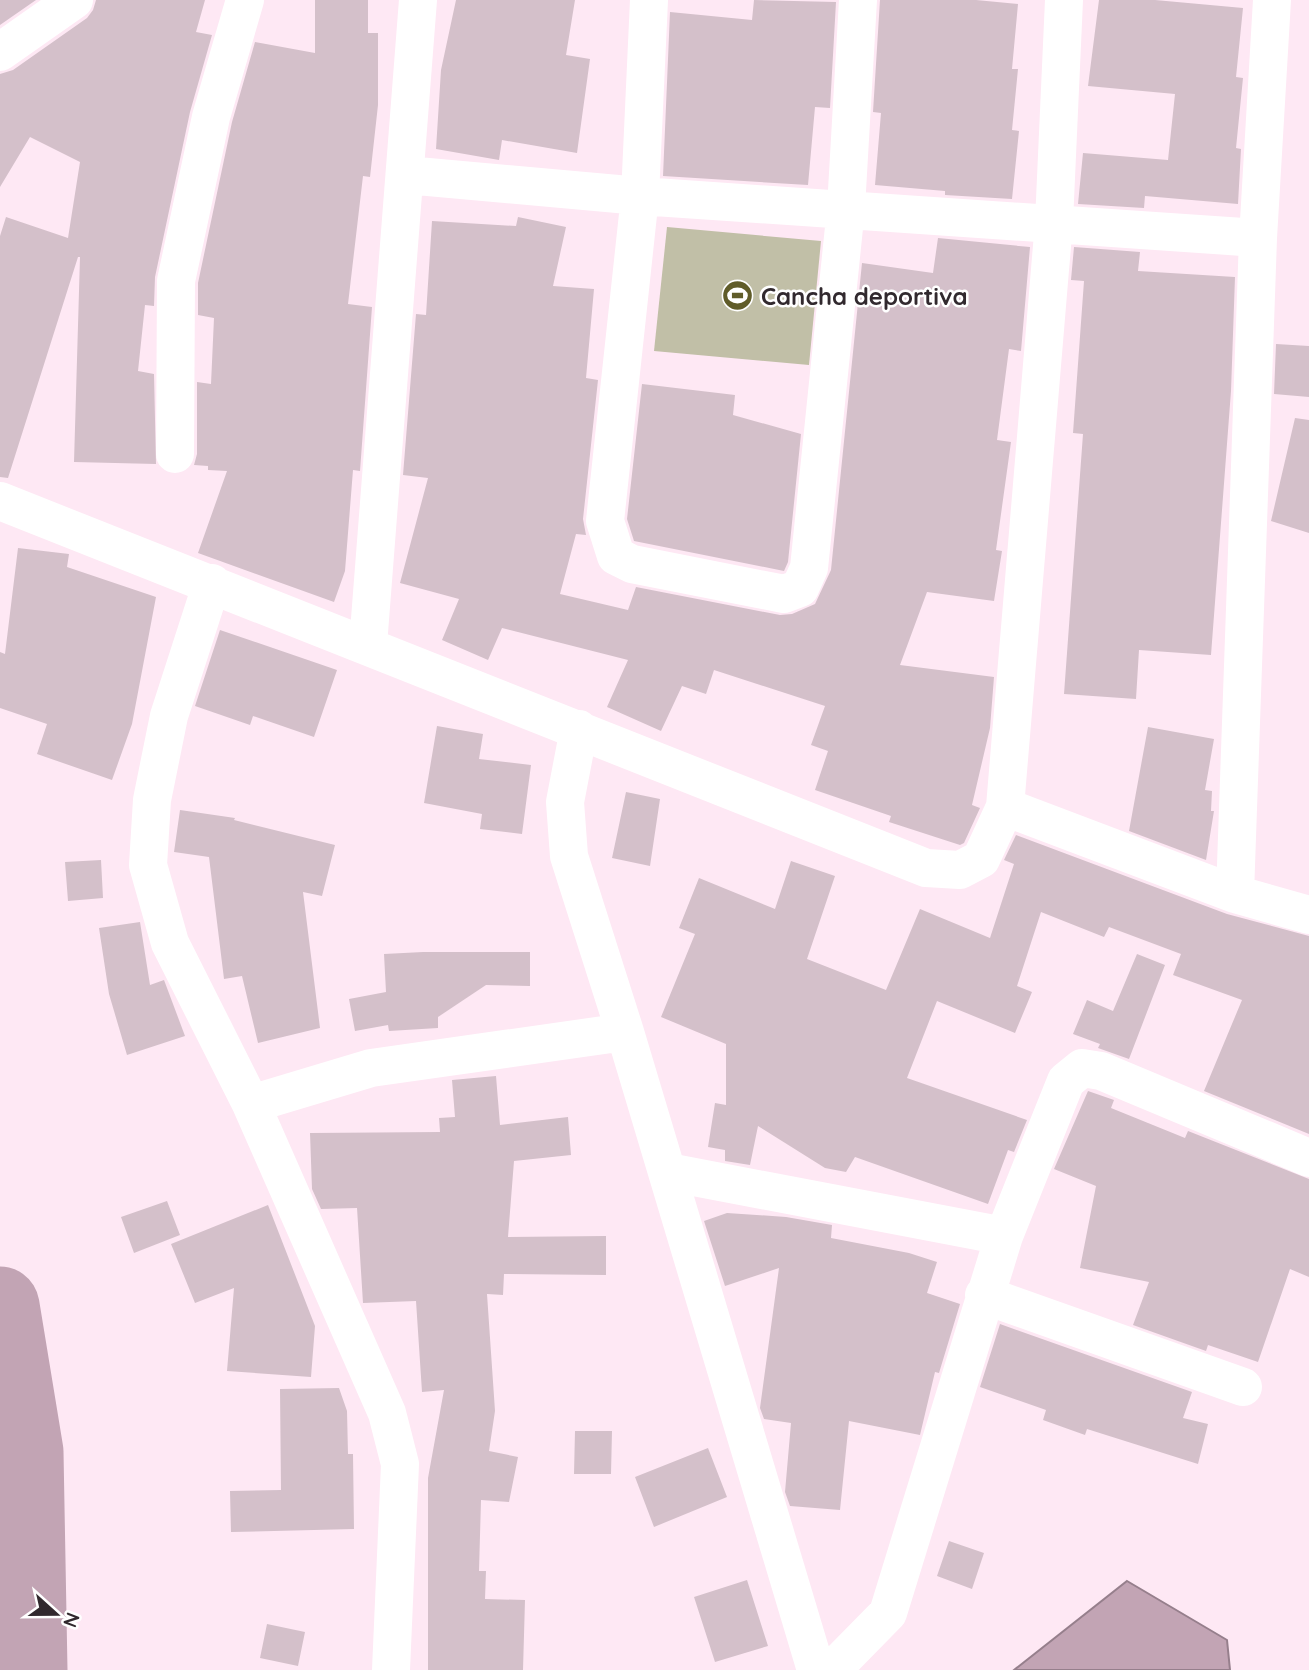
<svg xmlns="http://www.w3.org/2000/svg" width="1309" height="1670" font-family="Quicksand,sans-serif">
	<rect width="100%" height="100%" fill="#fee8f4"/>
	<path fill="#c1bfa7" d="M 667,227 L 821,241 L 809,365 L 654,351 Z"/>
	<path fill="#c2a4b4" stroke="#967f8c" stroke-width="2" d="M 1127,1581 L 1227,1640 L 1230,1670 L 1014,1670 Z"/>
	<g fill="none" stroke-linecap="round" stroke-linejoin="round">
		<path stroke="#c2a4b4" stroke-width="79" d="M 0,1306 L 24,1452 L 28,1670"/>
	</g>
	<path fill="#d4c0ca" d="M 0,0 L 36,0 L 0,25 Z
		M 96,0 L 205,0 L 196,32 L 212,35 L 190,112 L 155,277 L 154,306 L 145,305 L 138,371 L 154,374 L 156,464 L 74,462 L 80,257 L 78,257 L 8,478 L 0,477 L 0,236 L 6,217 L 68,238 L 80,162 L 30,137 L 0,187 L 0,74 L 13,70 L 87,18 L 93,10 Z
		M 315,0 L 368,0 L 368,33 L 378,33 L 378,105 L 370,177 L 363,176 L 348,304 L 372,307 L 360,471 L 353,470 L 345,571 L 334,602 L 198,553 L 227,471 L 208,470 L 208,466 L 194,465 L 197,454 L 197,382 L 211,384 L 214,318 L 198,315 L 198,283 L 232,122 L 255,42 L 315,53 Z
		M 456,0 L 575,0 L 566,55 L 590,59 L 577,153 L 502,140 L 499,160 L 436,149 L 441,70 Z
		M 754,0 L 836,2 L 830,108 L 815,107 L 808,185 L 663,176 L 670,12 L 752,20 Z
		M 880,0 L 976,0 L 1018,4 L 1012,69 L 1018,69 L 1012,130 L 1019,131 L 1012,199 L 945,195 L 945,191 L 875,185 L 881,113 L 873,112 Z
		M 1099,0 L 1155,0 L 1243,8 L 1236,77 L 1243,78 L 1236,148 L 1241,149 L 1238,204 L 1145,196 L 1144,208 L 1078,204 L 1083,153 L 1168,160 L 1175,94 L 1088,86 Z
		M 518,217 L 566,227 L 553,286 L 594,289 L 586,378 L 598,380 L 583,519 L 586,535 L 576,534 L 560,594 L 628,610 L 636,587 L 780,615 L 792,614 L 815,604 L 831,570 L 862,263 L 933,273 L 938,238 L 1030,247 L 1021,351 L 1009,349 L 997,440 L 1011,442 L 996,550 L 1002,551 L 994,601 L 927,592 L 900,665 L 994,677 L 990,728 L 972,805 L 980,808 L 964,843 L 960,845 L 889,822 L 891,816 L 815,790 L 828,751 L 811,745 L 825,706 L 714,670 L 706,694 L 682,686 L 661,731 L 607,707 L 628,660 L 502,628 L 488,660 L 442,640 L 459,599 L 400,583 L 428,478 L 403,475 L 416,314 L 426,315 L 432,221 L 516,226 Z
		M 1074,247 L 1140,252 L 1138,271 L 1235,277 L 1231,391 L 1211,655 L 1139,650 L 1136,699 L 1064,694 L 1083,434 L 1073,433 L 1084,281 L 1071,280 Z
		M 1276,344 L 1309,346 L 1309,397 L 1274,394 Z
		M 642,384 L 735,395 L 733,415 L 801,434 L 788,562 L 784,571 L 634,541 L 627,519 Z
		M 1295,418 L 1309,420 L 1309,533 L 1271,521 Z
		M 18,548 L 69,554 L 67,567 L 156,597 L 132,724 L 112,780 L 37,754 L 47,724 L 0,708 L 0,652 L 5,654 Z
		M 220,630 L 337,670 L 314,737 L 253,716 L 250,725 L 195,706 Z
		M 437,726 L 483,734 L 479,759 L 531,765 L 522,834 L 480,829 L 482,814 L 424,803 Z
		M 1148,727 L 1214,739 L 1205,790 L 1212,791 L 1211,811 L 1214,811 L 1206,860 L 1129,831 Z
		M 626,792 L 660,799 L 650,866 L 612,858 Z
		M 180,810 L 235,818 L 234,820 L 335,845 L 322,896 L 303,892 L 320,1028 L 258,1043 L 242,976 L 224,979 L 209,857 L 174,852 Z
		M 1016,835 L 1227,914 L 1309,936 L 1309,1134 L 1204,1091 L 1242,1000 L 1173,975 L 1181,954 L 1109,927 L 1104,937 L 1041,912 L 1017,986 L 1032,992 L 1015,1033 L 937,1001 L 907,1078 L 1027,1120 L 1014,1152 L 1008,1150 L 988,1204 L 855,1157 L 846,1172 L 825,1168 L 758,1126 L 750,1165 L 725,1161 L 725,1150 L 708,1147 L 715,1103 L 726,1105 L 726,1044 L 661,1017 L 695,934 L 679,928 L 699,878 L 775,909 L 791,861 L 835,876 L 807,959 L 886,990 L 920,909 L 990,938 L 1014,864 L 1004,860 Z
		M 101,860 L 103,898 L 68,901 L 65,862 Z
		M 140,922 L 150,985 L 164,980 L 185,1036 L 127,1055 L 109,994 L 99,928 Z
		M 423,952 L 530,952 L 530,986 L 486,985 L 438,1017 L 438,1028 L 389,1031 L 388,1025 L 355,1031 L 349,999 L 386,992 L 384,954 Z
		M 1137,954 L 1165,965 L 1129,1059 L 1098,1048 L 1100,1044 L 1073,1034 L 1087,1000 L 1113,1011 Z
		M 496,1076 L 500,1125 L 568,1117 L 571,1155 L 514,1161 L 508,1237 L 606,1236 L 606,1275 L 504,1274 L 503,1295 L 487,1294 L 495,1411 L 489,1451 L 518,1457 L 509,1502 L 481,1500 L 479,1571 L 486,1571 L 485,1599 L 525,1600 L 523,1670 L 428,1670 L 428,1478 L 444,1390 L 422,1392 L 416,1301 L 363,1303 L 357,1208 L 321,1209 L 312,1189 L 310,1133 L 440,1132 L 439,1118 L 455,1117 L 452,1080 Z
		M 1088,1091 L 1114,1100 L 1111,1108 L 1185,1138 L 1188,1131 L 1309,1179 L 1309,1277 L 1290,1269 L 1258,1362 L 1208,1345 L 1206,1351 L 1133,1325 L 1149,1282 L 1080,1268 L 1096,1186 L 1054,1169 Z
		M 167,1201 L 180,1235 L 134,1253 L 121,1217 Z
		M 268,1205 L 315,1326 L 311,1377 L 227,1371 L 234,1288 L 195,1303 L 171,1244 Z
		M 727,1213 L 786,1217 L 832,1225 L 831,1238 L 909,1253 L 937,1262 L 927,1293 L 960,1304 L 939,1373 L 935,1372 L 920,1435 L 849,1421 L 840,1510 L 790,1506 L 785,1492 L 791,1423 L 764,1419 L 760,1408 L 779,1268 L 725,1286 L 704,1221 Z
		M 1000,1324 L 1192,1392 L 1183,1418 L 1208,1424 L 1198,1464 L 1087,1429 L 1085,1435 L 1043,1420 L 1046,1410 L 980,1387 Z
		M 339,1388 L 347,1411 L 348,1454 L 353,1454 L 354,1529 L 231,1532 L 230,1491 L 281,1490 L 280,1389 Z
		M 575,1431 L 612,1431 L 611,1474 L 574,1474 Z
		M 708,1448 L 727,1497 L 654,1527 L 635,1477 Z
		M 949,1541 L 984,1553 L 972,1589 L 937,1576 Z
		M 747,1580 L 768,1646 L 715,1662 L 694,1597 Z
		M 267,1624 L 305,1632 L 298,1666 L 260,1658 Z"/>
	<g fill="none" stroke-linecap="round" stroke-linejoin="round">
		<path stroke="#fff" stroke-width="38" d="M 649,0 L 640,196 L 605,521 L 616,556 L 632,564 L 784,594 L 800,588 L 809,568 L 846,208 L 858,0
			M 0,52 L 74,0
			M 406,175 L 640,196 L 1258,238
			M 175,454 L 176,281 L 211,117 L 245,0
			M 0,501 L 926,868 L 960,870 L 981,859 L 1005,807 L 1054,222 L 1064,0
			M 212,583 L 169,716 L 152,800 L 148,865 L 170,943 L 251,1104 L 387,1413 L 400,1464 L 391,1670
			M 368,645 L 418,0
			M 579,729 L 565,802 L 569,856 L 625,1032 L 816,1670
			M 1005,807 L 1235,894 L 1309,915
			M 1235,894 L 1258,238 L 1272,0
			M 251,1104 L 371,1068 L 625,1032
			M 668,1172 L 1004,1236
			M 984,1295 L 1243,1387
			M 832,1670 L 888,1613 L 1004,1236 L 1066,1081 L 1082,1068 L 1101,1071 L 1309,1158"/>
	</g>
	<defs>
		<symbol id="stadium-disc" viewBox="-11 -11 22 22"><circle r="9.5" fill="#605c29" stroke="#fff"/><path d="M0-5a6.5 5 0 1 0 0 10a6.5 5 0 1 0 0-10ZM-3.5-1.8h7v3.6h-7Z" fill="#fff"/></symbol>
	</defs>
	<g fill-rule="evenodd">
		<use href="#stadium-disc" x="720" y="278" width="35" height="35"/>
	</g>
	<g text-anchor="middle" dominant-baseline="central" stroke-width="5" stroke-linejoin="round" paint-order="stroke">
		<g font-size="24" font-weight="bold" fill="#31292e" stroke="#fff" text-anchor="start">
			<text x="761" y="296">Cancha deportiva</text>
		</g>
	</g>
	<g transform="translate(56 1614) rotate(111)" stroke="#ffffff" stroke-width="5" paint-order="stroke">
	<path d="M0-5L12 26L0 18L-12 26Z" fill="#31292e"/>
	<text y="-10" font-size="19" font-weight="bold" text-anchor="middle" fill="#31292e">N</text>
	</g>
</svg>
